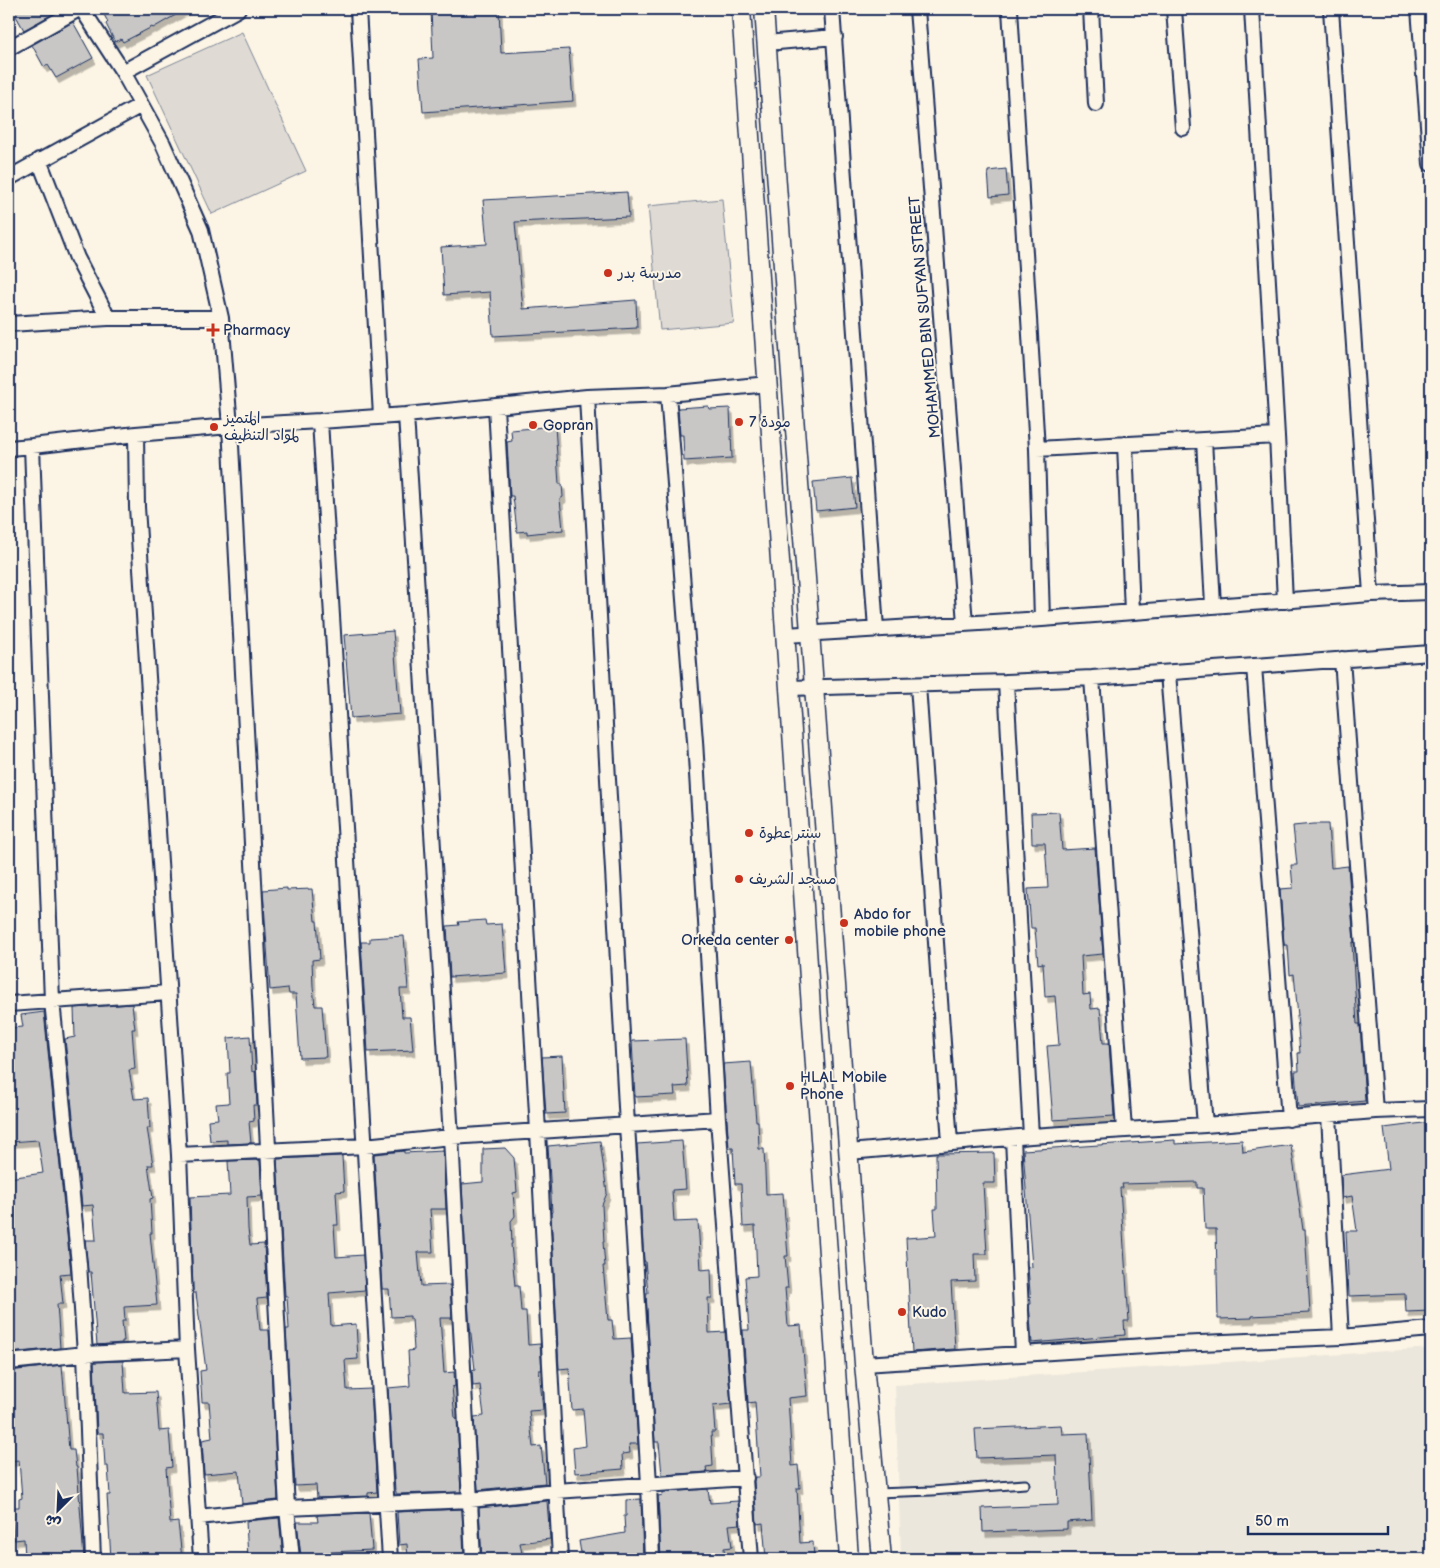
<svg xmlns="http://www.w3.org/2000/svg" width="1440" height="1568" font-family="'Balsamiq Sans','Playpen Sans Arabic',sans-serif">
	<defs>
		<filter id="shadow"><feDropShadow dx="3" dy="5.5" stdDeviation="0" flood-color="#0004"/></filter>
	</defs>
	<rect width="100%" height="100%" fill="#fcf5e5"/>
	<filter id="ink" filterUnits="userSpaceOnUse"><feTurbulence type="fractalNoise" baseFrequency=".02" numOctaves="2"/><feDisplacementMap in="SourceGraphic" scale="10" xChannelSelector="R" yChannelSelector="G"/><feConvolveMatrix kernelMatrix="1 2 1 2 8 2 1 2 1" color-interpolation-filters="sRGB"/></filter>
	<g filter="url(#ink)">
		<path fill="#ece7dc" d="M 1431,1348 L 1431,1559 L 901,1559 L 895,1385 Z"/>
		<path fill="#dfdbd4" stroke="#7d8599" d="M 242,32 L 306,171 L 212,214 L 147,75 Z
			M 722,199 L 734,323 L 660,330 L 648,206 Z"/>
		<path fill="#c8c7c6" stroke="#1b2f5e" filter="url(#shadow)" d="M 12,9 L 54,9 L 53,14 L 24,30 Z
			M 101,9 L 186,9 L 153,28 L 152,27 L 123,42 L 121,39 L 115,42 L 106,24 L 108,22 Z
			M 431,9 L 499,9 L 501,53 L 569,49 L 573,101 L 423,112 L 419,59 L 433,58 Z
			M 73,22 L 93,58 L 56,78 L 48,65 L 44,67 L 32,45 Z
			M 1006,169 L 1008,195 L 990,197 L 988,171 Z
			M 627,192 L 629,217 L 515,222 L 523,309 L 636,300 L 637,328 L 493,336 L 490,292 L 444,295 L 441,247 L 487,244 L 483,200 Z
			M 708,406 L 709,409 L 730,408 L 732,458 L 684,461 L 683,435 L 680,435 L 678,408 Z
			M 555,426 L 559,484 L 562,484 L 563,497 L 560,499 L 563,530 L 527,534 L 527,531 L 517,532 L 513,496 L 510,496 L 507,442 L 512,441 L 511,430 Z
			M 852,478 L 855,507 L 816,511 L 813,482 Z
			M 393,631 L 400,714 L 351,718 L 344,635 Z
			M 1059,812 L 1062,850 L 1095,848 L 1103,954 L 1081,956 L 1083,995 L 1090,994 L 1091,1009 L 1100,1008 L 1103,1043 L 1109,1043 L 1114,1116 L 1053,1120 L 1047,1046 L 1059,1045 L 1055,996 L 1045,997 L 1043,963 L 1038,964 L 1035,928 L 1031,928 L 1028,889 L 1048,888 L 1045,843 L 1032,843 L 1031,813 Z
			M 1313,824 L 1328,824 L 1331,868 L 1348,866 L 1354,942 L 1352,943 L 1357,1024 L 1360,1024 L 1365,1101 L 1298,1107 L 1295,1071 L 1299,1071 L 1298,1053 L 1300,1053 L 1297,1016 L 1298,1016 L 1294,974 L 1290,975 L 1288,945 L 1284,945 L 1280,889 L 1293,888 L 1291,865 L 1297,865 L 1293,826 Z
			M 287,888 L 287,890 L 312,889 L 315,921 L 317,921 L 320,959 L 312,960 L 313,987 L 315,1006 L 322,1006 L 326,1057 L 300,1058 L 296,994 L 289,994 L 288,988 L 270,990 L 263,890 Z
			M 485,920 L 486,925 L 502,924 L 506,973 L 450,977 L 447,926 L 459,925 L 458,922 Z
			M 404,936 L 408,989 L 400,989 L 402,1017 L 410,1017 L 413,1050 L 368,1052 L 361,942 L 370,942 L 370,938 Z
			M 132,1004 L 135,1029 L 132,1029 L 135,1069 L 129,1070 L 134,1099 L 148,1098 L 150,1128 L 147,1128 L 153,1165 L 148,1165 L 153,1198 L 150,1199 L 152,1233 L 150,1233 L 157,1305 L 124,1307 L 125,1321 L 122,1321 L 124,1341 L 122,1341 L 122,1343 L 97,1345 L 91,1272 L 88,1272 L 85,1240 L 96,1240 L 93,1205 L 82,1206 L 65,1039 L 75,1037 L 74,1008 Z
			M 44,1012 L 71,1273 L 60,1274 L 63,1304 L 57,1304 L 60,1348 L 9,1353 L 9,1178 L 43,1173 L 38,1140 L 9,1142 L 9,1028 L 23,1027 L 21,1015 Z
			M 250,1036 L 252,1072 L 255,1071 L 257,1105 L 253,1105 L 254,1121 L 249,1122 L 251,1143 L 227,1144 L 227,1140 L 210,1141 L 208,1120 L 218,1119 L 216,1104 L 229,1103 L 227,1073 L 230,1073 L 228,1038 Z
			M 685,1039 L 688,1086 L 674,1087 L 675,1095 L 635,1097 L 632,1041 Z
			M 562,1056 L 565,1113 L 546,1114 L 542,1057 Z
			M 751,1062 L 756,1121 L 758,1121 L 759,1149 L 764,1149 L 766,1194 L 783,1193 L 788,1256 L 785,1256 L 788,1288 L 785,1288 L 788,1326 L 801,1325 L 807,1396 L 788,1398 L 792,1466 L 798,1465 L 800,1488 L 797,1488 L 800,1543 L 813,1542 L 814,1559 L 766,1559 L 763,1523 L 757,1524 L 754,1481 L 755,1477 L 760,1477 L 755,1402 L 748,1403 L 743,1330 L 749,1330 L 745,1277 L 757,1276 L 755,1226 L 743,1227 L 741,1184 L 735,1184 L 733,1148 L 729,1148 L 723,1064 Z
			M 1431,1122 L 1431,1311 L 1406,1312 L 1405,1294 L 1349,1296 L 1346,1231 L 1357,1231 L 1352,1196 L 1342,1198 L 1341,1175 L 1389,1169 L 1384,1128 Z
			M 1175,1140 L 1175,1144 L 1242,1140 L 1243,1152 L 1291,1145 L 1303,1230 L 1305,1230 L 1310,1313 L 1252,1316 L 1252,1318 L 1218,1319 L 1216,1229 L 1205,1229 L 1203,1188 L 1197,1188 L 1197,1182 L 1122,1184 L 1123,1188 L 1120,1188 L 1129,1321 L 1124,1321 L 1125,1335 L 1032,1343 L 1029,1304 L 1031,1304 L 1028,1268 L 1032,1267 L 1023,1150 Z
			M 600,1141 L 607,1193 L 602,1205 L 604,1242 L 603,1242 L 605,1266 L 603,1266 L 608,1320 L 612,1320 L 614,1339 L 631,1338 L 638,1444 L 629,1444 L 630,1453 L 622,1454 L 623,1469 L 575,1473 L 573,1448 L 586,1446 L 583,1409 L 572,1410 L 569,1368 L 559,1369 L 551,1213 L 552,1212 L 548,1146 Z
			M 682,1141 L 686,1189 L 672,1190 L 674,1222 L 698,1221 L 701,1270 L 711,1269 L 712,1298 L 708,1298 L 709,1333 L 725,1332 L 731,1404 L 713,1406 L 715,1432 L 711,1432 L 713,1466 L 706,1467 L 707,1472 L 662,1475 L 659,1442 L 655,1442 L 646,1293 L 648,1293 L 645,1261 L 644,1261 L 637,1144 Z
			M 505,1148 L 514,1158 L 517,1192 L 513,1193 L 515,1216 L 511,1221 L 512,1244 L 511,1244 L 515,1286 L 519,1286 L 521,1311 L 526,1311 L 528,1345 L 540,1344 L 542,1370 L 539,1370 L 543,1410 L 529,1411 L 533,1447 L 541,1446 L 545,1483 L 478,1490 L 474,1417 L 484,1416 L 480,1385 L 473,1386 L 472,1371 L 475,1370 L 469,1316 L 462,1184 L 483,1182 L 483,1149 Z
			M 404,1151 L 404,1153 L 443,1151 L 446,1209 L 430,1209 L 433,1252 L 418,1252 L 421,1286 L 450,1285 L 452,1318 L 440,1318 L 444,1373 L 454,1372 L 455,1386 L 452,1387 L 455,1418 L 457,1418 L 461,1492 L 396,1494 L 396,1491 L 395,1491 L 388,1388 L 410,1386 L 408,1351 L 414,1350 L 412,1319 L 410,1319 L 410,1316 L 391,1317 L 389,1289 L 382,1289 L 374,1154 Z
			M 994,1153 L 995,1183 L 983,1183 L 987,1254 L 974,1254 L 975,1281 L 951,1282 L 955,1349 L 912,1352 L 906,1238 L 936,1236 L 934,1209 L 937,1209 L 936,1154 Z
			M 342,1156 L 344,1191 L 336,1192 L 338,1225 L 334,1225 L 336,1257 L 363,1255 L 365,1290 L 329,1293 L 331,1326 L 356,1324 L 358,1359 L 345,1360 L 347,1390 L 371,1389 L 377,1492 L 368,1493 L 368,1496 L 317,1498 L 316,1485 L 295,1486 L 286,1329 L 289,1329 L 287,1296 L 285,1296 L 277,1159 Z
			M 260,1160 L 262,1196 L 247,1197 L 248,1229 L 250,1245 L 264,1244 L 267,1298 L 257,1299 L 260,1330 L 269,1330 L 278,1500 L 242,1504 L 239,1471 L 204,1474 L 202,1440 L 212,1438 L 209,1402 L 202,1402 L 200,1371 L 206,1370 L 196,1293 L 193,1293 L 190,1197 L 230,1195 L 228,1161 Z
			M 123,1361 L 125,1393 L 156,1392 L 159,1431 L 169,1430 L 172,1467 L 166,1468 L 170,1523 L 178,1522 L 182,1559 L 111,1559 L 107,1495 L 110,1495 L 108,1466 L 105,1466 L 103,1433 L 97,1433 L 94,1362 Z
			M 62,1365 L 69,1450 L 74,1450 L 76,1467 L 77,1467 L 84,1559 L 25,1559 L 24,1539 L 14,1540 L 11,1507 L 19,1507 L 19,1499 L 22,1498 L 19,1460 L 9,1461 L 9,1371 Z
			M 1061,1425 L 1062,1434 L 1088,1433 L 1092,1520 L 1067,1522 L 1067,1529 L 983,1532 L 982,1508 L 1058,1505 L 1056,1455 L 977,1458 L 975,1429 Z
			M 708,1489 L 710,1503 L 738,1501 L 740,1524 L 729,1525 L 732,1547 L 724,1548 L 725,1559 L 661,1559 L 658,1496 L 663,1495 L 663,1492 Z
			M 641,1499 L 643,1559 L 582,1559 L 579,1541 L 625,1533 L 624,1516 L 626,1516 L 626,1500 Z
			M 547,1501 L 550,1539 L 520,1543 L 523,1559 L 482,1559 L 479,1508 Z
			M 462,1509 L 464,1559 L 408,1559 L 407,1544 L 399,1545 L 397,1512 Z
			M 369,1513 L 372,1550 L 331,1552 L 331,1555 L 323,1555 L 323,1559 L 309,1559 L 309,1556 L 301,1556 L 297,1522 L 318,1522 L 317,1515 Z
			M 279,1518 L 283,1557 L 277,1558 L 277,1559 L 248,1559 L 246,1521 Z"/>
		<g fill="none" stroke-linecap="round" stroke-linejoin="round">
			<defs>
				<path id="service" d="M 876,1493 L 932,1491 L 1025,1484"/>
				<path id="minor" d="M 82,9 L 123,72 L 163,144 L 201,230 L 221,318 L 230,426 L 287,1508 L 292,1559
					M 358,9 L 381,416
					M 832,9 L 876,629
					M 917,9 L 965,623
					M 1010,9 L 1037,449 L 1042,619
					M 1091,9 L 1096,104
					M 1174,9 L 1183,128
					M 1252,9 L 1277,436 L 1285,601
					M 1331,9 L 1371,594
					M 1419,9 L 1431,164
					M 766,43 L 835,37
					M 9,48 L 79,9
					M 123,72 L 238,9
					M 39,160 L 77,258 L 108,318
					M 9,178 L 141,105
					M 9,324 L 108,318 L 221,318
					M 668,394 L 695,741 L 718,1119 L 751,1559
					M 587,397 L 627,1125 L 649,1484 L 652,1559
					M 496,407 L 538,1131 L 560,1559
					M 406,415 L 451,1137 L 473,1559
					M 320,421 L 390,1559
					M 136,434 L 137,507 L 179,1155 L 187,1349 L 201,1559
					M 1204,440 L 1213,605
					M 1125,444 L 1132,612
					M 32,446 L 52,1001 L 79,1264 L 85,1354 L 93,1559
					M 9,448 L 32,446 L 136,434 L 230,426 L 320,421 L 406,415 L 587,397 L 668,394 L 768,384
					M 1037,449 L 1277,436
					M 786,635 L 1042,619 L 1371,594 L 1431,592
					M 1342,659 L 1375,1111
					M 1254,666 L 1289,1119
					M 1168,673 L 1205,1125
					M 1092,678 L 1124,1130
					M 1006,682 L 1031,1136
					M 918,685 L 950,1143
					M 789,688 L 1006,682 L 1092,678 L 1431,653
					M 9,1004 L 168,993
					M 1329,1115 L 1341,1337
					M 1013,1138 L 1023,1354
					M 849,1152 L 1031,1136 L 1205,1125 L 1375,1111 L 1431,1109
					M 179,1155 L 365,1146 L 451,1137 L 718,1119
					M 9,1362 L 85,1354 L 187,1349
					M 864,1364 L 1176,1344 L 1341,1337 L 1431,1329
					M 198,1517 L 287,1508 L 470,1500 L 556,1491 L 746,1478"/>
				<path id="tertiary" d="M 741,9 L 789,688 L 849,1559
					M 764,9 L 864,1364 L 882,1559"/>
			</defs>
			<use href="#service" stroke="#1b2f5e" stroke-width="11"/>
			<use href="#minor" stroke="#1b2f5e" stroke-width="18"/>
			<use href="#tertiary" stroke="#1b2f5e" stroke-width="21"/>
			<use href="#service" stroke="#fcf5e5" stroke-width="7"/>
			<use href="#minor" stroke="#fcf5e5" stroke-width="14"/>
			<use href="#tertiary" stroke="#fcf5e5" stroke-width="18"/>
		</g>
	</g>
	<g fill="#c8321e" stroke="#fcf5e5" stroke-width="2">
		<circle cx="608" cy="273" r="5"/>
		<path d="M210.5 322.5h5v5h5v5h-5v5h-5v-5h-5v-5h5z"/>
		<circle cx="739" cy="422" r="5"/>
		<circle cx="533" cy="425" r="5"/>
		<circle cx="214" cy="427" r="5"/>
		<circle cx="749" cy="833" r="5"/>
		<circle cx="739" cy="879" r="5"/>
		<circle cx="844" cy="923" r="5"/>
		<circle cx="789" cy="940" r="5"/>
		<circle cx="790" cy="1086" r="5"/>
		<circle cx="902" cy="1312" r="5"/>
	</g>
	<g text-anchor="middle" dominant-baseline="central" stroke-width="4" stroke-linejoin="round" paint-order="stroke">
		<g font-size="15" fill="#1b2f5e" stroke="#fcf5e5" text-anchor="start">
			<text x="618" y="273">مدرسة بدر</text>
			<text x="223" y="330">Pharmacy</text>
			<text x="224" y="418">المتميز<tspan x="224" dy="17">لمواد التنظيف</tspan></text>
			<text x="749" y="422">مودة 7</text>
			<text x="543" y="425">Gopran</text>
			<text x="759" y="833">سنتر عطوة</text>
			<text x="749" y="879">مسجد الشريف</text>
			<text x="854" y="914">Abdo for<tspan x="854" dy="17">mobile phone</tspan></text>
			<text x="779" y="940" text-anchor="end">Orkeda center</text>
			<text x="800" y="1077">HLAL Mobile<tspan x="800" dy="17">Phone</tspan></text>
			<text x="912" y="1312">Kudo</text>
		</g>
		<g font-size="15" fill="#1b2f5e" stroke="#fcf5e5">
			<text transform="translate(925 317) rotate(-95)">MOHAMMED BIN SUFYAN STREET</text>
		</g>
	</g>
	<rect width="1440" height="1568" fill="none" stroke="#fcf5e5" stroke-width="30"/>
	<rect x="15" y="15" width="1410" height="1538" fill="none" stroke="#1b2f5e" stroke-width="2" filter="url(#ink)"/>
	<g transform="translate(58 1510) rotate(204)" stroke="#fcf5e5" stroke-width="4" paint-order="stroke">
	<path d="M0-4L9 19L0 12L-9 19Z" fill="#1b2f5e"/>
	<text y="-8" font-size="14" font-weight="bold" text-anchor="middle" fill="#1b2f5e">ش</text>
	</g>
	<path d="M1248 1526v8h140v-8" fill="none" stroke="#1b2f5e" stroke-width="2.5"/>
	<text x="1255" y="1526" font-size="15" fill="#1b2f5e" stroke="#fcf5e5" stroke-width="4" paint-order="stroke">50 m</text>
</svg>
